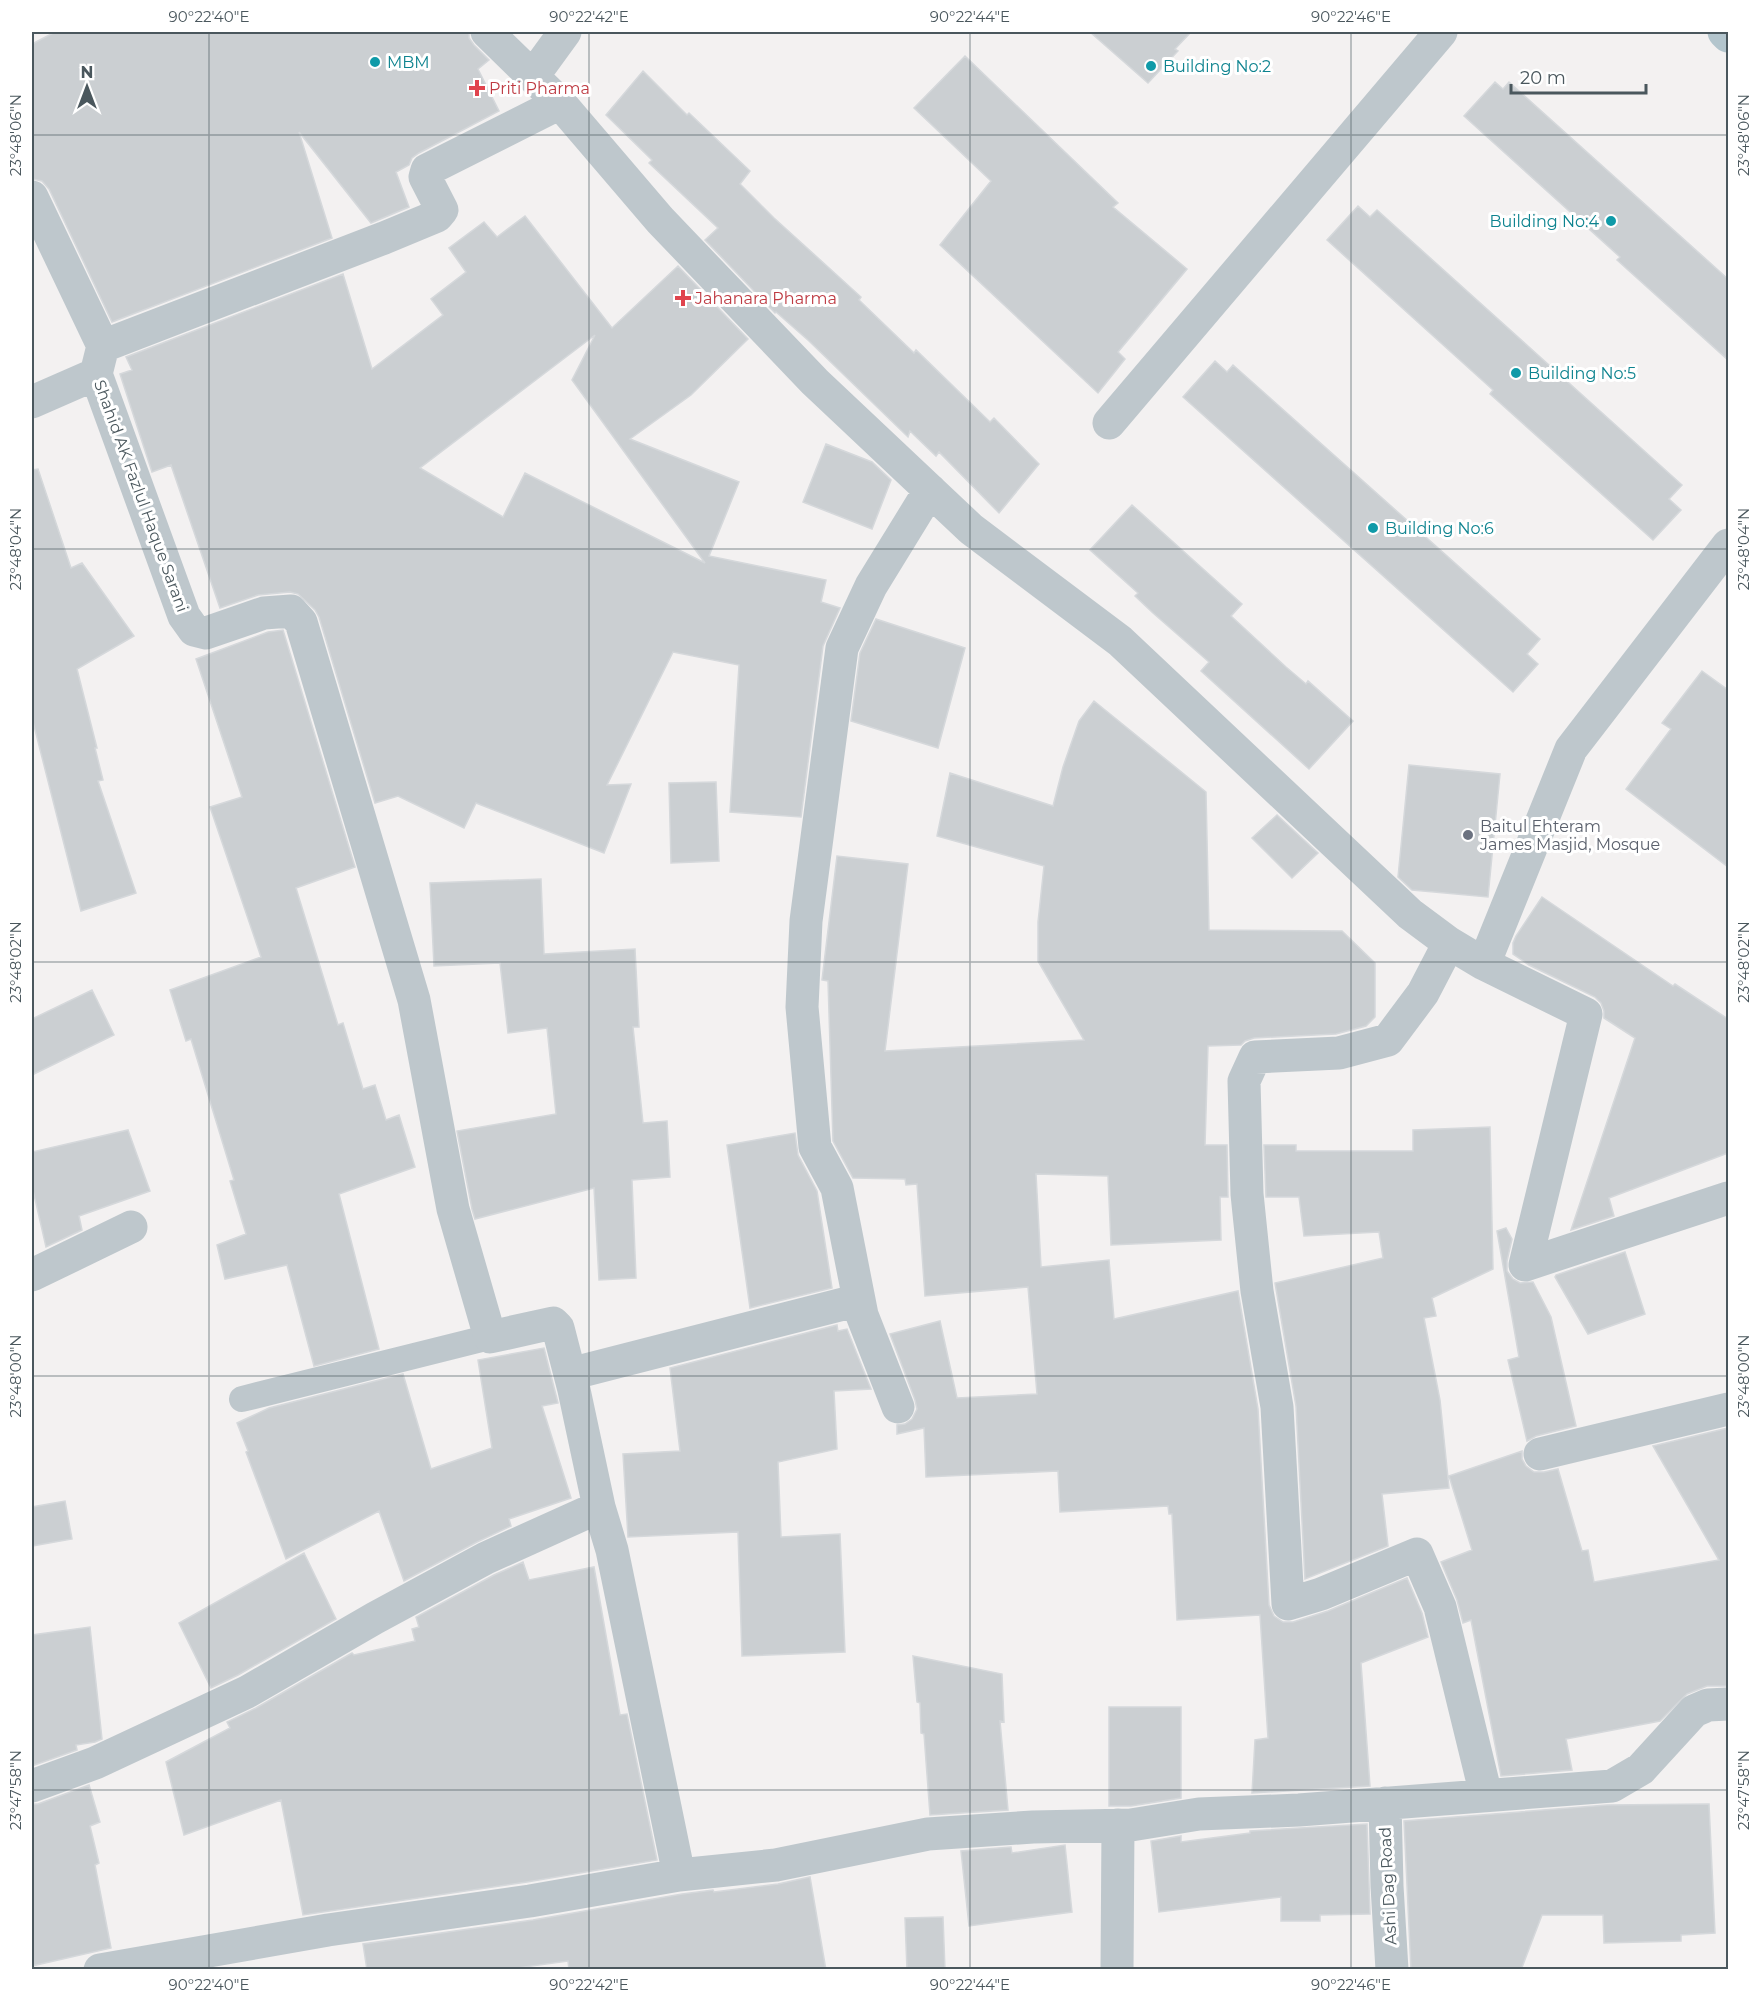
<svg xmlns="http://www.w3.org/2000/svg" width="1760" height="2001" font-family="Montserrat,sans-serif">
	<rect width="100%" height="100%" fill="#f3f1f1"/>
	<path fill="#cbcfd2" stroke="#d5d8db" stroke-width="1.5" fill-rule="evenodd" d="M 55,32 L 469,32 L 469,38 L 474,45 L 489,60 L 478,69 L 499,111 L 419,153 L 412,158 L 409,165 L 396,172 L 409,207 L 371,223 L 299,132 L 332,238 L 112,322 L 49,189 L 42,181 L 32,179 L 32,44 Z
		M 1090,32 L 1191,32 L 1175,49 L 1178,51 L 1148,83 Z
		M 965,56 L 1118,203 L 1113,207 L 1187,269 L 1118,352 L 1125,359 L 1098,393 L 940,245 L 991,181 L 914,108 Z
		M 643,71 L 687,115 L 689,113 L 750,171 L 740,184 L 774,218 L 861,297 L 859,300 L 914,353 L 916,350 L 990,422 L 994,418 L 1039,464 L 999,513 L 939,452 L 936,456 L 910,431 L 908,437 L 809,341 L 776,312 L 775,313 L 705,240 L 718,228 L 649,163 L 652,160 L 606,115 Z
		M 1495,82 L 1503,89 L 1509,82 L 1728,279 L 1728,360 L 1617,260 L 1620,257 L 1464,116 Z
		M 1358,206 L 1370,217 L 1377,210 L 1682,485 L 1669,499 L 1681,510 L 1653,540 L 1490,394 L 1493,390 L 1327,240 Z
		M 525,216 L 612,328 L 678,266 L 748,339 L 691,395 L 630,439 L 739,482 L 709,556 L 826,580 L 821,602 L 840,608 L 823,646 L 801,817 L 730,812 L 739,665 L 673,652 L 607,785 L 631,784 L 604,853 L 476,803 L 464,828 L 398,796 L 375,803 L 319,617 L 315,610 L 298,594 L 290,592 L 258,595 L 220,608 L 171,465 L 152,472 L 120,374 L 132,370 L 126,357 L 343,274 L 372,369 L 443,315 L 431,299 L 466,272 L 449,248 L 484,222 L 497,237 ZM 595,335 L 572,380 L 705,563 L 525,473 L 503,517 L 420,468 Z
		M 1215,361 L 1227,372 L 1233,365 L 1540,639 L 1527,654 L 1538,664 L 1513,692 L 1183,397 Z
		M 826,444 L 872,462 L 891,480 L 872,529 L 803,502 Z
		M 38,469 L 71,568 L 82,563 L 134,636 L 77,669 L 97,748 L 95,748 L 103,780 L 98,781 L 136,893 L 81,911 L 32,718 L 32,470 Z
		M 1132,505 L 1242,604 L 1231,616 L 1286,667 L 1306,684 L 1308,681 L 1353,721 L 1309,769 L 1201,671 L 1209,662 L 1153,613 L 1135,596 L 1138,593 L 1090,550 Z
		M 876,619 L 965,648 L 938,748 L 851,721 L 860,653 Z
		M 283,630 L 355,867 L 296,888 L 338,1025 L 343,1023 L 363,1089 L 375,1085 L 386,1120 L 399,1115 L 415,1167 L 339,1194 L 379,1349 L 314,1366 L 287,1265 L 225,1279 L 217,1245 L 246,1234 L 230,1181 L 234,1180 L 191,1039 L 186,1041 L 170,990 L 261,957 L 210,807 L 242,797 L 196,659 L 268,632 Z
		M 1702,671 L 1728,690 L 1728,867 L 1626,789 L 1671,729 L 1662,723 Z
		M 1094,701 L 1206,792 L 1209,930 L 1342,931 L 1375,963 L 1375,1017 L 1366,1026 L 1336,1034 L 1254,1038 L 1245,1041 L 1241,1045 L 1208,1046 L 1205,1145 L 1227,1145 L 1228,1197 L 1220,1197 L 1221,1240 L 1111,1245 L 1108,1176 L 1036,1174 L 1041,1267 L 1109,1260 L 1114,1319 L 1238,1291 L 1258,1409 L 1269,1605 L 1274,1616 L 1283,1622 L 1293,1622 L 1328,1611 L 1407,1578 L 1422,1613 L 1428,1637 L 1361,1663 L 1370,1786 L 1252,1793 L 1255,1740 L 1268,1738 L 1260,1615 L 1177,1620 L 1172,1514 L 1169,1514 L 1168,1506 L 1060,1512 L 1058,1471 L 926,1477 L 924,1428 L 897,1434 L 897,1425 L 905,1424 L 912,1419 L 917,1409 L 915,1400 L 890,1334 L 940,1321 L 957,1398 L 1037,1394 L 1028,1287 L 925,1296 L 917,1184 L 906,1185 L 905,1179 L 853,1178 L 833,1141 L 828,981 L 822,980 L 837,856 L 908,864 L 885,1051 L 1084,1040 L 1038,961 L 1038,922 L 1044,866 L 937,836 L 950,773 L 1053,806 L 1063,767 L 1079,721 Z
		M 1409,765 L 1500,774 L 1488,897 L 1412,890 L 1398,877 Z
		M 716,782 L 719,861 L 671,863 L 669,783 Z
		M 1277,815 L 1318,853 L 1292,878 L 1252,838 Z
		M 541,879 L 544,954 L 635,949 L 639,1027 L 633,1027 L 643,1123 L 667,1121 L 670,1177 L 632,1180 L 636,1278 L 599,1280 L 594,1188 L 475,1219 L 472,1209 L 457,1131 L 556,1114 L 547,1028 L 508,1033 L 500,963 L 434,966 L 430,883 Z
		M 1542,897 L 1673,986 L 1675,984 L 1728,1019 L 1728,1153 L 1609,1198 L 1614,1216 L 1571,1230 L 1635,1038 L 1604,1018 L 1604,1011 L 1601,1003 L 1595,997 L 1529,965 L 1513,954 L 1513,943 L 1516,936 Z
		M 92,990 L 114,1035 L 32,1075 L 32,1019 Z
		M 1490,1127 L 1493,1269 L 1432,1298 L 1436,1316 L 1424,1318 L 1440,1400 L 1449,1488 L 1382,1494 L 1388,1546 L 1305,1579 L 1296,1406 L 1275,1283 L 1383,1258 L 1379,1232 L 1304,1236 L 1299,1197 L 1266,1197 L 1264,1145 L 1296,1145 L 1296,1151 L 1413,1151 L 1413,1130 Z
		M 128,1130 L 150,1191 L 79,1216 L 82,1230 L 46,1247 L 32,1186 L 32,1152 Z
		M 795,1133 L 798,1155 L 817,1191 L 832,1288 L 750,1308 L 727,1145 Z
		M 1506,1228 L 1512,1239 L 1507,1261 L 1507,1271 L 1513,1279 L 1520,1283 L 1533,1282 L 1551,1317 L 1576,1426 L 1536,1436 L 1527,1441 L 1508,1360 L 1519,1357 L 1497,1231 Z
		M 1625,1252 L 1645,1314 L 1588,1334 L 1555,1277 L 1556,1275 Z
		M 837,1325 L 838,1331 L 847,1329 L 871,1389 L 834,1391 L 837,1449 L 778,1462 L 781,1537 L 840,1534 L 845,1652 L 742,1656 L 738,1532 L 628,1537 L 623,1454 L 680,1451 L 670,1368 Z
		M 544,1348 L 558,1403 L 542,1406 L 571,1498 L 509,1519 L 511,1526 L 477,1542 L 404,1581 L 379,1511 L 286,1559 L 246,1452 L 248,1451 L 237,1423 L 269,1408 L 403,1374 L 431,1469 L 492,1448 L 478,1360 Z
		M 1728,1428 L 1728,1686 L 1707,1686 L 1687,1694 L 1660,1721 L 1566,1739 L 1572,1770 L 1501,1776 L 1471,1620 L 1463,1623 L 1457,1600 L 1441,1562 L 1472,1550 L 1449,1476 L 1522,1451 L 1522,1459 L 1526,1466 L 1534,1472 L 1544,1472 L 1558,1469 L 1582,1551 L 1588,1550 L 1594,1582 L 1719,1560 L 1653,1446 Z
		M 65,1501 L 72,1539 L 32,1546 L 32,1507 Z
		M 304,1553 L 336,1619 L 238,1675 L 211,1688 L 179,1623 Z
		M 523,1562 L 529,1580 L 594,1567 L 620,1715 L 627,1714 L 657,1860 L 527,1882 L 303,1915 L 281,1800 L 184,1835 L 166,1762 L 230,1728 L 227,1722 L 256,1708 L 352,1653 L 354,1655 L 415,1641 L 412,1629 L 419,1627 L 416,1617 L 494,1575 Z
		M 90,1627 L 102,1739 L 95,1742 L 76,1745 L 77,1750 L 32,1766 L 32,1635 Z
		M 913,1656 L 1002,1674 L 1004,1722 L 1000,1721 L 1008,1810 L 930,1815 L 924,1734 L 921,1733 L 920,1703 L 917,1702 Z
		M 1109,1707 L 1181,1707 L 1181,1798 L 1131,1806 L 1109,1806 Z
		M 89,1785 L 100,1822 L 90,1826 L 99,1863 L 95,1865 L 111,1948 L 32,1966 L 32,1804 L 38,1804 Z
		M 1709,1804 L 1715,1933 L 1681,1935 L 1681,1941 L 1604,1943 L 1603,1915 L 1542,1915 L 1521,1970 L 1411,1970 L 1404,1821 L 1607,1805 Z
		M 1367,1824 L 1370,1914 L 1320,1915 L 1320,1921 L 1281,1921 L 1281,1897 L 1159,1912 L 1151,1841 L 1181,1836 L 1181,1842 L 1250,1833 L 1250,1831 Z
		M 1065,1845 L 1072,1912 L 969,1926 L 961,1851 L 1011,1847 L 1012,1853 Z
		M 810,1877 L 826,1970 L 569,1970 L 568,1961 L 503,1970 L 367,1970 L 363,1944 L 533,1920 L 682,1894 L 713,1890 L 714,1892 L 778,1884 Z
		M 943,1917 L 945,1970 L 907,1970 L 905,1918 Z"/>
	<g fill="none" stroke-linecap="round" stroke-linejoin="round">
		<path stroke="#bec7cc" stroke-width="26" d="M 242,1399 L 490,1337"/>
		<path stroke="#bec7cc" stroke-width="33" d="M 487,32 L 560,103 L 660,220 L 815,382 L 971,529 L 1120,641 L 1410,914 L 1449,943 L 1484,964 L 1586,1014 L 1525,1265 L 1728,1198
			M 533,76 L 565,32
			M 32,197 L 103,346 L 96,374 L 184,616 L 194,630 L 206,633 L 264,613 L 291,611 L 301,622 L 414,1000 L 453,1209 L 490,1337 L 553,1323 L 558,1328 L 574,1390 L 599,1507
			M 103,346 L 384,238 L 437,216 L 442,210 L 425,177 L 427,170 L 560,103
			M 32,402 L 96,374
			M 1109,423 L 1441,32
			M 1449,943 L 1423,993 L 1388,1040 L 1339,1053 L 1255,1057 L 1244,1081 L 1247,1194 L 1257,1291 L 1277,1407 L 1288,1604 L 1321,1594 L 1417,1554 L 1440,1607 L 1486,1795
			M 1484,964 L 1571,749 L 1728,545
			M 32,1275 L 131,1227
			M 570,1374 L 859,1300
			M 898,1407 L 862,1315 L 837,1188 L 815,1147 L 802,1007 L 806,921 L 842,648 L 871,586 L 930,490
			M 1540,1454 L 1728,1409
			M 32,1786 L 95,1763 L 247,1692 L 375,1618 L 486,1558 L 599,1507 L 612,1550 L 679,1875
			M 1385,1803 L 1387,1886 L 1392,1970
			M 100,1970 L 328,1930 L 530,1901 L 679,1875 L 776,1865 L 928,1834 L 1033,1827 L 1131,1825 L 1199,1814 L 1299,1810 L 1612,1786 L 1641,1769 L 1694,1711 L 1708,1705 L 1728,1704
			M 1117,1970 L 1118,1825"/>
		<path stroke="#b3c5cd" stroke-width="33" d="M 1724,32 L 1728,36"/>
	</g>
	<path fill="none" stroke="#4a575d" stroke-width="1.5" stroke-opacity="0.45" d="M 209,32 L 209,1970M 589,32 L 589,1970M 970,32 L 970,1970M 1351,32 L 1351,1970M 32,135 L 1728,135M 32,549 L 1728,549M 32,962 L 1728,962M 32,1376 L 1728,1376M 32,1790 L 1728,1790"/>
	<g fill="#0f9aa8" stroke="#fff" stroke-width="2">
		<circle cx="375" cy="62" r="6"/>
		<circle cx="1151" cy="66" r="6"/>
		<circle cx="1611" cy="221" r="6"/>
		<circle cx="1516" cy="373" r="6"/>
		<circle cx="1373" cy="528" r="6"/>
	</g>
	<g fill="#e0444e" stroke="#fff" stroke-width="2">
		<path d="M474 79h6v6h6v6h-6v6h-6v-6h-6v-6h6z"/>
		<path d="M680 289h6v6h6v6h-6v6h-6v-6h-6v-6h6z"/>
	</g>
	<circle fill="#6b7280" stroke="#fff" stroke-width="2" cx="1468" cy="835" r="6"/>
	<g text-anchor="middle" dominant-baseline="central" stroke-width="6" stroke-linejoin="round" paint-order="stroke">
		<g font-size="16" fill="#0d838f" stroke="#fff" text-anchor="start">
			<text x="387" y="62">MBM</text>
			<text x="1163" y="66">Building No:2</text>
			<text x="1599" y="221" text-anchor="end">Building No:4</text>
			<text x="1528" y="373">Building No:5</text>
			<text x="1385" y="528">Building No:6</text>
		</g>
		<g font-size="16" fill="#be3a42" stroke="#fff" text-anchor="start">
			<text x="489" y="88">Priti Pharma</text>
			<text x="695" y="298">Jahanara Pharma</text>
		</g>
		<g font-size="16" fill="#4a575d" stroke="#fff">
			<text transform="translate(141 496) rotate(70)">Shahid AK Fazlul Haque Sarani</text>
			<text transform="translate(1388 1886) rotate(-93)">Ashi Dag Road</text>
		</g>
		<g font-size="16" fill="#5b616d" stroke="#fff" text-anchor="start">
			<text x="1480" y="826">Baitul Ehteram<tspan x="1480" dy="18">James Masjid, Mosque</tspan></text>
		</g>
	</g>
	<rect width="1760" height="2001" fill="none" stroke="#ffffff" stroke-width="66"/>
	<g transform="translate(87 87)" stroke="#ffffff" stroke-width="4.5" paint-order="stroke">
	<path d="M0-4.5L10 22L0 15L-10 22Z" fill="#4a575d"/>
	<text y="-9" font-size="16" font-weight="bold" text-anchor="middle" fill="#4a575d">N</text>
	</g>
	<path d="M1511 84v9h135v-9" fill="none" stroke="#4a575d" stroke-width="3"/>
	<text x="1520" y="84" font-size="18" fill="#4a575d" stroke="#ffffff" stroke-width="4.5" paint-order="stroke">20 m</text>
	<rect x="33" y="33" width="1694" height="1935" fill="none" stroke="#4a575d" stroke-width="2"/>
	<g font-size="15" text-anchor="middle" fill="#4a575d">
		<text x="209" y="22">90°22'40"E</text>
		<text x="589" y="22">90°22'42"E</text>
		<text x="970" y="22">90°22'44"E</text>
		<text x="1351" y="22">90°22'46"E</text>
		<text transform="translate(16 135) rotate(-90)" y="5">23°48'06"N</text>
		<text transform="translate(1744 135) rotate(-90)" y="5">23°48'06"N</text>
		<text transform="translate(16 549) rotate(-90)" y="5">23°48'04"N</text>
		<text transform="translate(1744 549) rotate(-90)" y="5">23°48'04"N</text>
		<text transform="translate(16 962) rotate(-90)" y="5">23°48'02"N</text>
		<text transform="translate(1744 962) rotate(-90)" y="5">23°48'02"N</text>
		<text transform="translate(16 1376) rotate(-90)" y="5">23°48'00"N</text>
		<text transform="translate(1744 1376) rotate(-90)" y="5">23°48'00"N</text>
		<text transform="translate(16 1790) rotate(-90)" y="5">23°47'58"N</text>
		<text transform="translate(1744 1790) rotate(-90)" y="5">23°47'58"N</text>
		<text x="209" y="1990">90°22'40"E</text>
		<text x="589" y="1990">90°22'42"E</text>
		<text x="970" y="1990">90°22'44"E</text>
		<text x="1351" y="1990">90°22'46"E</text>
	</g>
</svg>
